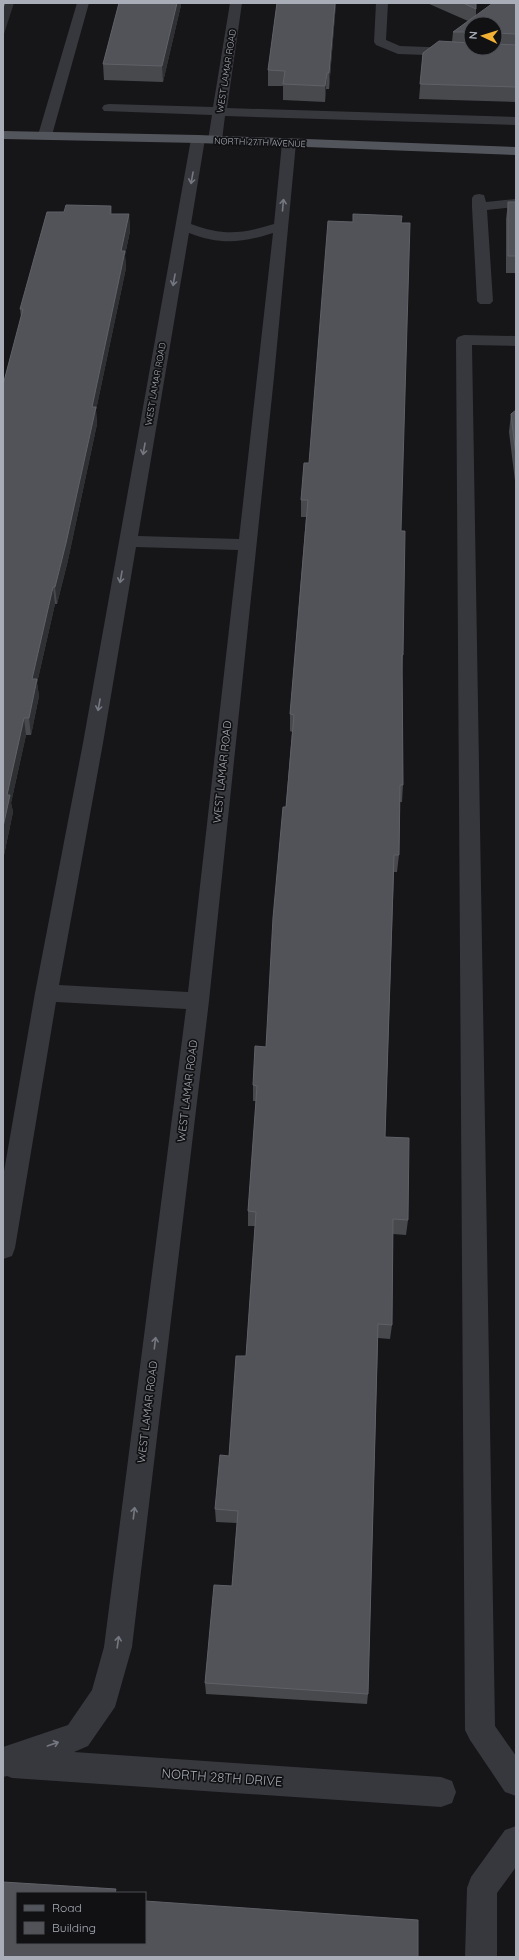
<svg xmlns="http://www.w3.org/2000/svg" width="519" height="1960" font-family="Quicksand,sans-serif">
	<rect width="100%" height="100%" fill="#161618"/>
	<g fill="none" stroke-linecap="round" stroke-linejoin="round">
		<path fill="#37383d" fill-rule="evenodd" d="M 77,3 L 89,3 L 52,135 L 50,138 L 40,138 L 38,135 Z
			M 230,3 L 242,3 L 227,108 L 516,117 L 516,125 L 225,116 L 222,140 L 220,143 L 210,143 L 208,140 L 212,115 L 104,111 L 102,108 L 104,105 L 109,104 L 213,107 Z
			M 376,3 L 388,3 L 386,40 L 400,46 L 454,48 L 460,52 L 454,56 L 398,54 L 376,45 L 374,42 Z
			M 198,135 L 203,136 L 205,139 L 191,224 C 224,236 241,234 274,224 L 282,143 L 284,140 L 294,140 L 296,143 L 274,377 L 209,1001 L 132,1647 L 115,1707 L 88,1746 L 74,1752 L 441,1777 L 452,1781 L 456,1792 L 452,1803 L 441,1807 L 12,1778 L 7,1776 L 3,1777 L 3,1747 L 68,1725 L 92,1690 L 104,1647 L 186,1009 L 56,1002 L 15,1248 L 12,1256 L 3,1259 L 3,1177 L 35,993 L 83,743 L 191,139 L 193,136 ZM 189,233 C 220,245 242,243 273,233 L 239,539 L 138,536 ZM 136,547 L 238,550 L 188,992 L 59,985 L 103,743 Z
			M 479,194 L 484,195 L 486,202 L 516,199 L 516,207 L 487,210 L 493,301 L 490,304 L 480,304 L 477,301 L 472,207 L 472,198 L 474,195 Z
			M 464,335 L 516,336 L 516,346 L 472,345 L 495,1726 L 516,1756 L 516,1796 L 505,1792 L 470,1740 L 465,1730 L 456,340 L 458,337 Z
			M 516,1826 L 516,1867 L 497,1893 L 497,1957 L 465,1957 L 467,1888 L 471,1877 L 505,1830 Z"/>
		<path fill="#53555c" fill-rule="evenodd" d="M 3,131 L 198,135 L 516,147 L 516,155 L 198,143 L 3,139 Z"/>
	</g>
	<path fill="#47494d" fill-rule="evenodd" d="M 119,3 L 181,3 L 181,5 L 163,82 L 104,80 L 103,64 Z
		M 277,3 L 336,3 L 329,89 L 326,89 L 325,102 L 283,100 L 283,86 L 268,86 L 268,70 Z
		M 427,3 L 476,3 L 476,16 L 516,3 L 516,102 L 419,99 L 423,53 L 452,42 L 453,32 L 468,21 ZM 471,24 L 495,24 L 495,48 L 471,48 Z
		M 508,202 L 516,202 L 516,273 L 506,273 L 506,219 Z
		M 111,206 L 112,214 L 129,214 L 130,231 L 125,255 L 126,268 L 96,410 L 97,424 L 68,560 L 57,604 L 55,604 L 37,683 L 39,696 L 31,735 L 26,735 L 11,803 L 13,812 L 4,855 L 3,855 L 3,385 L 21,317 L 20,309 L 64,212 Z
		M 516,410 L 516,481 L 515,481 L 509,432 L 511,414 Z
		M 304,463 L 401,531 L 403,655 L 402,673 L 403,785 L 402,802 L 400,802 L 399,855 L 397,872 L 394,872 L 385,1137 L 408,1220 L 406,1235 L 393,1234 L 392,1325 L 390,1339 L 378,1338 L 368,1694 L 367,1704 L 206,1694 L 205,1683 L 232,1586 L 237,1523 L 216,1522 L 215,1509 L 229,1456 L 246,1356 L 255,1226 L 248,1226 L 248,1211 L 256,1101 L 253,1101 L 253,1085 L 266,1047 L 292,732 L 290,731 L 290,714 L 306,517 L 301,517 L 301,500 Z"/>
	<path fill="#2f3033" d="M 5,3 L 14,3 L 3,37 L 3,8 Z
		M 177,3 L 181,3 L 181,5 L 163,82 L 162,66 Z
		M 335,3 L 336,3 L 329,89 L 329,73 Z
		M 327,73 L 326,89 L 325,102 L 325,86 Z
		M 111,206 L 113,223 L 110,214 Z
		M 129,214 L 130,231 L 125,255 L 126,268 L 96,410 L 97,424 L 68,560 L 57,604 L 55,587 L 92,407 L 121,251 Z
		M 53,587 L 55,604 L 37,683 L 39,696 L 31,735 L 29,718 L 32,679 Z
		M 24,718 L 26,735 L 11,803 L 13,812 L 4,855 L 3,827 L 7,795 Z"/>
	<path fill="#525359" stroke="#5f6168" d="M 3,3 L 5,3 L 3,8 Z
		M 119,3 L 177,3 L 162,66 L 103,64 Z
		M 277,3 L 335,3 L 329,73 L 327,73 L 325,86 L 283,84 L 285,71 L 268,70 Z
		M 463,3 L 476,3 L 476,9 Z
		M 493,3 L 516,3 L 516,34 L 495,33 L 495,24 L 471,24 L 471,32 L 453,32 Z
		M 439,41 L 471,43 L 471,48 L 495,48 L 495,44 L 516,45 L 516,87 L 420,84 L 423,53 Z
		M 508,202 L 516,202 L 516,256 L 508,256 Z
		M 66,205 L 111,206 L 110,214 L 129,214 L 121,251 L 125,251 L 92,407 L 96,407 L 66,543 L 55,587 L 53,587 L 32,679 L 37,679 L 29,718 L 24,718 L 7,795 L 10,795 L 3,827 L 3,385 L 23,309 L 20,309 L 47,212 L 64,212 Z
		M 353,214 L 402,216 L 401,223 L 410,223 L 401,531 L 405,531 L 403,655 L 402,655 L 403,785 L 400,785 L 399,855 L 394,855 L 385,1137 L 409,1138 L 408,1220 L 393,1219 L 392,1325 L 378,1324 L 368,1694 L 205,1683 L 214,1585 L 232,1586 L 238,1511 L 215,1509 L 220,1455 L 229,1456 L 236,1356 L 246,1356 L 256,1212 L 248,1211 L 257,1086 L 253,1085 L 255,1046 L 266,1047 L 273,918 L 283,807 L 286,807 L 294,715 L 290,714 L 308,500 L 301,500 L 304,463 L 309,463 L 328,221 L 353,222 Z
		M 516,410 L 516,456 L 511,414 Z
		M 3,1882 L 116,1889 L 115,1893 L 17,1893 L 17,1943 L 145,1943 L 145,1901 L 418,1920 L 418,1957 L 3,1957 Z"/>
	<defs><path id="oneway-shaft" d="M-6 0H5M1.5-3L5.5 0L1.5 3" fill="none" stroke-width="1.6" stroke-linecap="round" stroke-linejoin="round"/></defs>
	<g stroke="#757881">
		<use href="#oneway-shaft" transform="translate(192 178) rotate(100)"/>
		<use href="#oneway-shaft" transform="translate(283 205) rotate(-85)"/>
		<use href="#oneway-shaft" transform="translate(174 280) rotate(100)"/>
		<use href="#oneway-shaft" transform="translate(144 449) rotate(100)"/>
		<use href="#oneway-shaft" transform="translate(121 577) rotate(100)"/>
		<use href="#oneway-shaft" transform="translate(99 705) rotate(100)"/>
		<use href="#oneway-shaft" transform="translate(155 1343) rotate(-83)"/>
		<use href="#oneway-shaft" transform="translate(134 1513) rotate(-83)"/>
		<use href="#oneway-shaft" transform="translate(118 1642) rotate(-82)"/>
		<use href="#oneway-shaft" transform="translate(53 1744) rotate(-19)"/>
	</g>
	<g text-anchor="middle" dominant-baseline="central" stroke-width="3.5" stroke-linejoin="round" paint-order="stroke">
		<g font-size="9" fill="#a8adb8" stroke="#111113">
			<text transform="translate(226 71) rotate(-81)">WEST LAMAR ROAD</text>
			<text transform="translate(260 142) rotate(2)">NORTH 27TH AVENUE</text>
			<text transform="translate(155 384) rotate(-80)">WEST LAMAR ROAD</text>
		</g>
		<g font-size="11" fill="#a8adb8" stroke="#111113">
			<text transform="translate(222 772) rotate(-84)">WEST LAMAR ROAD</text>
			<text transform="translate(187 1091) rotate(-83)">WEST LAMAR ROAD</text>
			<text transform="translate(147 1412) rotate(-83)">WEST LAMAR ROAD</text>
		</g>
		<g font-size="13" fill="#a8adb8" stroke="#111113">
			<text transform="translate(222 1777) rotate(4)">NORTH 28TH DRIVE</text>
		</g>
	</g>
	<rect width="519" height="1960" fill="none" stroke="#a8adb8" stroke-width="8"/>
	<rect x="16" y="1892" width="130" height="52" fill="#111113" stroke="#4d4f55"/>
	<rect x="24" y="1905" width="20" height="6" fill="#53555c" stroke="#4d4f55"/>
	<text x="52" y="1912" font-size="12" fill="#a8adb8">Road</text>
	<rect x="24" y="1922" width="20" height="12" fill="#525359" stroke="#4d4f55"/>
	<text x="52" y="1932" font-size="12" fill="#a8adb8">Building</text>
	<g transform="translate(483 36) rotate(274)"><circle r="19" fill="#111113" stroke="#4d4f55"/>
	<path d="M0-3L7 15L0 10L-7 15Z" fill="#f2b134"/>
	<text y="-6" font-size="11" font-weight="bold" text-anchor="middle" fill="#a8adb8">N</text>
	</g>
</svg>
